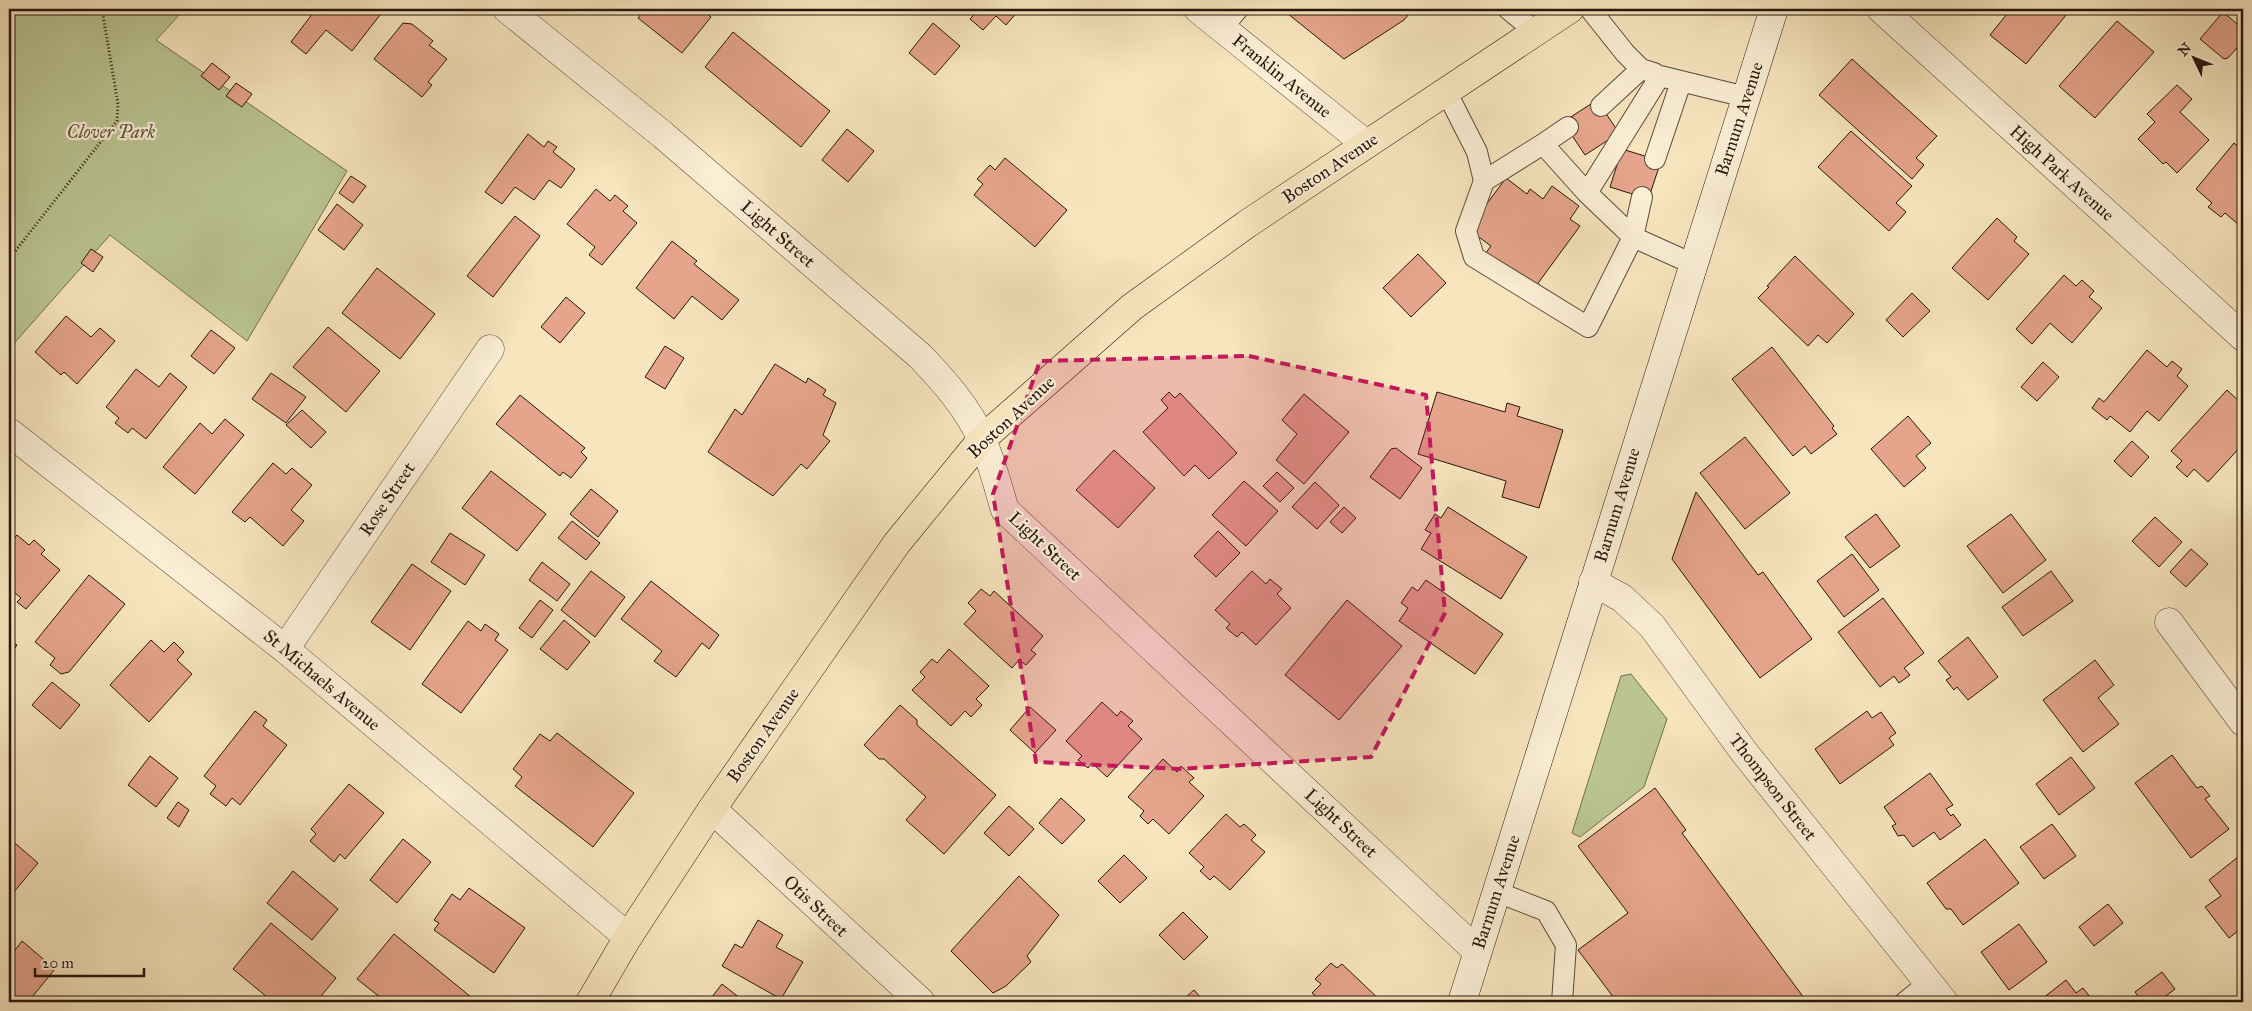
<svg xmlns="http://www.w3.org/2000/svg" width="2252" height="1011" font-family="'IM FELL Great Primer',serif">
	<rect width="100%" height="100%" fill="#f7e5be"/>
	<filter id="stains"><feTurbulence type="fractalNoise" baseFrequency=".004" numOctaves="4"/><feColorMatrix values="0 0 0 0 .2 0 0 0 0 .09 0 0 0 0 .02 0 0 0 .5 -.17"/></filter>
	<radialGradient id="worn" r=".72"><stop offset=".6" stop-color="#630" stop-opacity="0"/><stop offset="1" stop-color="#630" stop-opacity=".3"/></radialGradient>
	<path fill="#bac593" stroke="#706e50" d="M 9,9 L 182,9 L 184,10 L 156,40 L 347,171 L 247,341 L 110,235 L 9,349 Z
		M 1631,674 L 1667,719 L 1644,787 L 1580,837 L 1572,833 L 1621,676 Z"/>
	<path fill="#e5a48b" stroke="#26160d" d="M 316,9 L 372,9 L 380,15 L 352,51 L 326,30 L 306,54 L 291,42 Z
		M 645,9 L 700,9 L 711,17 L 682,53 L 638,18 Z
		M 979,9 L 1020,9 L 1006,25 L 996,16 L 983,30 L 970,19 Z
		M 1282,9 L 1413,9 L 1404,20 L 1344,59 Z
		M 2011,9 L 2071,9 L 2026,64 L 1990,35 Z
		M 2223,12 L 2243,29 L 2243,41 L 2228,58 L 2224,59 L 2200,39 Z
		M 2117,21 L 2154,52 L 2095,118 L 2059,86 Z
		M 403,23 L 412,24 L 433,41 L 429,45 L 447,59 L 428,82 L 432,85 L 422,97 L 374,59 Z
		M 933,23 L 960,46 L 935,75 L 909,53 Z
		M 733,32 L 830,111 L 801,147 L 705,67 Z
		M 1852,59 L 1937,136 L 1916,158 L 1924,165 L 1912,179 L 1819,95 Z
		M 212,63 L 230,77 L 219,90 L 201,76 Z
		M 236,83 L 252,94 L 242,107 L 226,96 Z
		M 2177,85 L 2192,99 L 2180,112 L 2209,140 L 2177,173 L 2166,162 L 2163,164 L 2138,139 L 2155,122 L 2147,114 Z
		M 1597,100 L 1619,133 L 1585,155 L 1563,122 Z
		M 847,129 L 874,151 L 848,182 L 822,160 Z
		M 1851,131 L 1912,186 L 1896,203 L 1906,212 L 1889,231 L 1818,167 Z
		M 528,134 L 544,147 L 548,141 L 557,147 L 553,152 L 575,169 L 561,188 L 549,180 L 534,200 L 515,187 L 502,204 L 485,192 Z
		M 2234,143 L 2243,151 L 2243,220 L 2239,225 L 2225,213 L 2221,217 L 2208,207 L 2212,203 L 2196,189 Z
		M 1622,149 L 1661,161 L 1649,197 L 1645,198 L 1610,187 Z
		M 1005,158 L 1067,210 L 1035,247 L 974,195 L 983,184 L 977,179 L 990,165 L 995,170 Z
		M 351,176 L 366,186 L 353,203 L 339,193 Z
		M 1506,178 L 1527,194 L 1530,189 L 1543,199 L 1552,186 L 1579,206 L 1570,219 L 1580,226 L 1533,290 L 1485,254 L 1491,246 L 1468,229 Z
		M 596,189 L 610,201 L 615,195 L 628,206 L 623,211 L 637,223 L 602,265 L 589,255 L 595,247 L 567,224 Z
		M 337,204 L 363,225 L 344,250 L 318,230 Z
		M 515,216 L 540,236 L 493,297 L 467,276 Z
		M 1997,218 L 2017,237 L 2014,241 L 2029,254 L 1988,300 L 1952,268 Z
		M 672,241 L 697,261 L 694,264 L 739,300 L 722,320 L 692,296 L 674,319 L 636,288 Z
		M 91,249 L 103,257 L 93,272 L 81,263 Z
		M 1418,254 L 1446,283 L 1411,317 L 1383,288 Z
		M 1795,256 L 1854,314 L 1827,343 L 1818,335 L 1808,346 L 1758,298 L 1769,287 L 1767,286 Z
		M 377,268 L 435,314 L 400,359 L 342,313 Z
		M 2064,275 L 2076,286 L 2082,280 L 2094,291 L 2089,297 L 2102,308 L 2072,343 L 2050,323 L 2032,344 L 2016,329 Z
		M 1912,293 L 1930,311 L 1903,337 L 1886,320 Z
		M 566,297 L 585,313 L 560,343 L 541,327 Z
		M 66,316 L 91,337 L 100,328 L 115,341 L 77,384 L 64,372 L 61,375 L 35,352 Z
		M 328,327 L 380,371 L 346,412 L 293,367 Z
		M 211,330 L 235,348 L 214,374 L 191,356 Z
		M 665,346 L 684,358 L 665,389 L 645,377 Z
		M 1772,347 L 1834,426 L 1832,428 L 1837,434 L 1811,454 L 1805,446 L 1793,456 L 1732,379 Z
		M 2147,350 L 2167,367 L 2172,361 L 2182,369 L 2177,376 L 2188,386 L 2159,421 L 2147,411 L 2130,432 L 2110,416 L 2107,420 L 2092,408 L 2099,398 L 2104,402 Z
		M 2043,362 L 2059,377 L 2037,401 L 2021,387 Z
		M 775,364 L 806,383 L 808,378 L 826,390 L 823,395 L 836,403 L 823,435 L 830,441 L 807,469 L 801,464 L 773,496 L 708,452 L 735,409 L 742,415 Z
		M 136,369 L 159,387 L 170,373 L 187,387 L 146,439 L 132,428 L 128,433 L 115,423 L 119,418 L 106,407 Z
		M 271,373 L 306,397 L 286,423 L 252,399 Z
		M 2227,390 L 2243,405 L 2243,444 L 2208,482 L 2194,469 L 2187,477 L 2176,467 L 2182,461 L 2171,451 Z
		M 1169,392 L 1175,398 L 1180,393 L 1237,453 L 1209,479 L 1195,465 L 1184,476 L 1143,432 L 1168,408 L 1161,400 Z
		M 1437,392 L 1505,412 L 1507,403 L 1520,407 L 1517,416 L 1563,430 L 1539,508 L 1502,497 L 1506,481 L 1418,454 Z
		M 1304,394 L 1349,432 L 1304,484 L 1276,460 L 1297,434 L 1282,420 Z
		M 520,395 L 585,448 L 581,452 L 587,458 L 571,478 L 563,472 L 560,476 L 496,424 Z
		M 302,410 L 326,432 L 311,448 L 286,425 Z
		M 1908,416 L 1931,443 L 1916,456 L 1926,468 L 1904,487 L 1871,449 Z
		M 225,419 L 244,435 L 195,494 L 163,467 L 200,423 L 212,434 Z
		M 1745,437 L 1790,493 L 1745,529 L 1700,473 Z
		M 2132,441 L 2149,457 L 2131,477 L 2114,461 Z
		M 1396,448 L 1422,468 L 1400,499 L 1370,477 L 1391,449 Z
		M 1114,450 L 1155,488 L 1118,528 L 1076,490 Z
		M 273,463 L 286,474 L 292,468 L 312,485 L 291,510 L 304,521 L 283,546 L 250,517 L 245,522 L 232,512 Z
		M 491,471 L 546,514 L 517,551 L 462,508 Z
		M 1277,472 L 1294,488 L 1280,502 L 1263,486 Z
		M 1244,481 L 1278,511 L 1246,546 L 1212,515 Z
		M 1315,482 L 1339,505 L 1317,529 L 1292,507 Z
		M 591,489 L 618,511 L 598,537 L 570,514 Z
		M 1696,492 L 1758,575 L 1763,572 L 1812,639 L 1760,678 L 1672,559 Z
		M 1344,507 L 1356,518 L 1342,533 L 1330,522 Z
		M 1448,507 L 1527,557 L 1501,599 L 1421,549 L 1431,533 L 1425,530 L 1435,514 L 1441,518 Z
		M 1876,514 L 1900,546 L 1870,568 L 1845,537 Z
		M 2011,514 L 2046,560 L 2003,593 L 1967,546 Z
		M 2155,517 L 2182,542 L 2159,567 L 2132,541 Z
		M 572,521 L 600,543 L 586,560 L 558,538 Z
		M 1218,531 L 1240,553 L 1216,577 L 1194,556 Z
		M 450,533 L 485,555 L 465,585 L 431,562 Z
		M 17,535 L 29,545 L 34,540 L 45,550 L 41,554 L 60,570 L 26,609 L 17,602 L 21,598 L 9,588 L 9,544 Z
		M 2191,549 L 2208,564 L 2186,587 L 2170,572 Z
		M 1852,554 L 1879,590 L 1844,617 L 1817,581 Z
		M 542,562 L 570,584 L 557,601 L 529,580 Z
		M 412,564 L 451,591 L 410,650 L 371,622 Z
		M 591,571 L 625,597 L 595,637 L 561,610 Z
		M 1252,571 L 1266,584 L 1270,579 L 1282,589 L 1277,594 L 1291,608 L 1256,645 L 1242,632 L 1237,637 L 1226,628 L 1230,624 L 1215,610 Z
		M 2051,571 L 2073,601 L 2023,636 L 2002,607 Z
		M 89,575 L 125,604 L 69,672 L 61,674 L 50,665 L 55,658 L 35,642 Z
		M 1426,580 L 1503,634 L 1475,674 L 1399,621 L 1408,608 L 1401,603 L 1412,587 L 1418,591 Z
		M 651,581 L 719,635 L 709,649 L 702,643 L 676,677 L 654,661 L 662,651 L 621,619 Z
		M 981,589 L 990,596 L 994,591 L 1043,636 L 1031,650 L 1036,654 L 1026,665 L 1019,660 L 1012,668 L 964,624 L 976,611 L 968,603 Z
		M 1883,598 L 1924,653 L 1904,668 L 1910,675 L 1899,683 L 1894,676 L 1880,687 L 1838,632 Z
		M 540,600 L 553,610 L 532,638 L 519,628 Z
		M 1347,600 L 1402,646 L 1339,720 L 1285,675 Z
		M 2243,615 L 2243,628 L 2237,622 Z
		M 564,620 L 590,642 L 567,670 L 540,649 Z
		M 468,621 L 481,631 L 485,624 L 499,634 L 495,640 L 508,650 L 461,713 L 422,684 Z
		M 1968,637 L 1998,677 L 1968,700 L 1957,687 L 1954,690 L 1946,680 L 1951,677 L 1938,661 Z
		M 9,639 L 17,645 L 9,656 Z
		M 151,640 L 164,652 L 174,642 L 184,652 L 177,660 L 192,674 L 149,722 L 110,685 Z
		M 949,649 L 989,686 L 976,699 L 982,705 L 971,717 L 965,711 L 951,726 L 912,690 L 925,677 L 920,672 L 932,659 L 937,663 Z
		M 2095,660 L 2114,685 L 2098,698 L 2119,724 L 2083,752 L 2043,700 Z
		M 52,682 L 80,705 L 60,729 L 32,705 Z
		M 1102,702 L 1117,716 L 1121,711 L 1133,721 L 1128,726 L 1142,739 L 1107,777 L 1092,763 L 1088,768 L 1078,760 L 1082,756 L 1066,741 Z
		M 900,705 L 917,720 L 917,725 L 996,795 L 944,854 L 906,820 L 926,797 L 884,759 L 879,759 L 864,745 Z
		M 1030,707 L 1056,730 L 1035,753 L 1010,730 Z
		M 255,711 L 267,720 L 263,726 L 287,745 L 240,805 L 232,798 L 226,806 L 210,794 L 216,786 L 204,776 Z
		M 1867,711 L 1872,718 L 1881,712 L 1896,733 L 1889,738 L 1894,745 L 1840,784 L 1815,749 Z
		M 557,733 L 634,793 L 593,847 L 515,786 L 522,777 L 513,769 L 540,734 L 550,741 Z
		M 2172,755 L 2197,788 L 2202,786 L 2210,796 L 2205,799 L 2229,829 L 2191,858 L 2135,783 Z
		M 150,756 L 178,778 L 156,807 L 128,785 Z
		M 2071,757 L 2095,788 L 2059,815 L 2036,784 Z
		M 1163,759 L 1177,772 L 1181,766 L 1194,778 L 1189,782 L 1204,796 L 1169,834 L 1153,819 L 1148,824 L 1140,816 L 1144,811 L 1128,797 Z
		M 1930,773 L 1953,805 L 1946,809 L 1951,816 L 1953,814 L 1961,825 L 1940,840 L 1934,832 L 1913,847 L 1904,835 L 1898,836 L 1892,826 L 1896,824 L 1884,807 Z
		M 349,784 L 384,813 L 345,859 L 340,854 L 334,862 L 310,841 L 316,834 L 311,829 Z
		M 1655,788 L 1686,830 L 1682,833 L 1807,1002 L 1617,1002 L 1578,950 L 1628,913 L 1578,846 Z
		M 1061,798 L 1085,820 L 1062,844 L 1039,823 Z
		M 178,802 L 189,810 L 179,827 L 167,818 Z
		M 1009,806 L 1034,829 L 1009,856 L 984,833 Z
		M 1226,814 L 1240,827 L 1244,824 L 1256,835 L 1251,840 L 1265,852 L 1230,890 L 1214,876 L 1210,880 L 1200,871 L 1204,867 L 1189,853 Z
		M 2052,824 L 2076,856 L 2044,879 L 2020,847 Z
		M 9,838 L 38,863 L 9,898 Z
		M 403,839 L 431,862 L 397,903 L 370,880 Z
		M 1985,839 L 2019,883 L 1963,925 L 1951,909 L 1946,909 L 1927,883 Z
		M 2243,853 L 2243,927 L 2229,938 L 2205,907 L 2221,896 L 2209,880 Z
		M 1124,855 L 1147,878 L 1120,903 L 1098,881 Z
		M 293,871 L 338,909 L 312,940 L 267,903 Z
		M 1019,876 L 1059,915 L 1027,956 L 1031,962 L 1006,986 L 993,993 L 951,951 Z
		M 469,888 L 525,928 L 494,973 L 434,930 L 439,923 L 434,920 L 452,894 L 460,900 Z
		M 2108,904 L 2123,923 L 2094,946 L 2079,927 Z
		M 1183,912 L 1208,937 L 1184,960 L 1159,935 Z
		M 758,920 L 783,935 L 776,947 L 803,962 L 781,999 L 722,966 L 735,944 L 742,948 Z
		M 271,923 L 336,978 L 316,1002 L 273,1002 L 233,969 Z
		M 2019,924 L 2047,962 L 2009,990 L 1981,952 Z
		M 394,934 L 477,1002 L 386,1002 L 357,979 Z
		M 22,941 L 55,969 L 28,1002 L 21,1002 L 9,992 L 9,958 Z
		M 1331,963 L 1337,968 L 1342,964 L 1382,1002 L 1323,1002 L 1312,993 L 1321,984 L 1315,979 Z
		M 2162,972 L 2175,989 L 2158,1002 L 2142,1002 L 2135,992 Z
		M 2066,980 L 2076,993 L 2083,988 L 2094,1002 L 2038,1002 Z
		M 722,984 L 745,1002 L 708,1002 Z
		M 1194,990 L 1203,1000 L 1200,1002 L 1180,1002 Z"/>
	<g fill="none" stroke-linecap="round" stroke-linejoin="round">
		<defs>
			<path id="lane" d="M 1508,9 L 1536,32
				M 1590,9 L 1625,53 L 1641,69
				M 1222,28 L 1238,9
				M 1446,91 L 1477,152 L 1484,181 L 1466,231 L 1474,257 L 1588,327 L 1633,237 L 1642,197
				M 1601,106 L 1641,69 L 1654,73
				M 1568,127 L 1543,144 L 1587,193 L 1633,237 L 1693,264
				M 1655,159 L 1681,82
				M 1484,181 L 1543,144
				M 1587,193 L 1660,76 L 1746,97
				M 1497,892 L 1546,911 L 1566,945 L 1562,1002
				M 1905,1002 L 1930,982"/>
			<path id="street" d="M 507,9 L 663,135 L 920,356 C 944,381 968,408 982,440 C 992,462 998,487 1005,510 L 1477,951
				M 1198,9 L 1366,144
				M 1881,9 L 2243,337
				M 9,432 L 285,649 L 628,937
				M 1593,582 L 1622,598 L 1652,626 L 1744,752 L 1944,1002
				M 2169,622 L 2243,722
				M 285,649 L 490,349
				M 712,809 L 921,1002"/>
			<path id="secondary" d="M 1462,1002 L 1774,9"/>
			<path id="primary" d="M 590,1002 L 628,937 L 712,809 L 897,543 L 982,439 L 1132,307 L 1247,224 L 1570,9"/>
		</defs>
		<use href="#lane" stroke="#5a4a39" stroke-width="22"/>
		<use href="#street" stroke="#5a4a39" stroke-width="29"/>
		<use href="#secondary" stroke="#26160d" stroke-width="29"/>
		<use href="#primary" stroke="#26160d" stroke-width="29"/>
		<path stroke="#26160d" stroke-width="3" stroke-dasharray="1 2.5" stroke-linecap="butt" d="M 9,259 L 117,121 L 118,104 L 102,9"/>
		<use href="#lane" stroke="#faeed5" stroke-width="20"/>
		<use href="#street" stroke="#faeed5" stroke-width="28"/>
		<use href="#secondary" stroke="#faeed5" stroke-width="28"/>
		<use href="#primary" stroke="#f7e5be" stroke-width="28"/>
	</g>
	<path fill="#c2185b" fill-opacity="0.2" stroke="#c2185b" stroke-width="4" stroke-dasharray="10 6" stroke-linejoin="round" d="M 1249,356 L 1426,395 L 1445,613 L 1371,757 L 1179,769 L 1036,762 L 993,494 L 1040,361 Z"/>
	<g text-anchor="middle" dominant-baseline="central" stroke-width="4.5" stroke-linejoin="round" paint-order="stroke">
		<g font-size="18" fill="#26160d" stroke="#faeed5">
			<text transform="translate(1282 76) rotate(39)">Franklin Avenue</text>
			<text transform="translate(1739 119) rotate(-72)">Barnum Avenue</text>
			<text transform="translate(1330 168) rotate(-34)">Boston Avenue</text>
			<text transform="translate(2062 173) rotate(42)">High Park Avenue</text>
			<text transform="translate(778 234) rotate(41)">Light Street</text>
			<text transform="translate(1011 417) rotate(-43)">Boston Avenue</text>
			<text transform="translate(387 499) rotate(-56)">Rose Street</text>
			<text transform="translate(1617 505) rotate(-73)">Barnum Avenue</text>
			<text transform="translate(1045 546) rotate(43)">Light Street</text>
			<text transform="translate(322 680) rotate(40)">St Michaels Avenue</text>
			<text transform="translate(763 735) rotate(-55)">Boston Avenue</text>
			<text transform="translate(1773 787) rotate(52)">Thompson Street</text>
			<text transform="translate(1341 823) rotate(43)">Light Street</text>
			<text transform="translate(1496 892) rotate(-72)">Barnum Avenue</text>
			<text transform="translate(816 906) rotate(43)">Otis Street</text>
		</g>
		<g font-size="18" font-style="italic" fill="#5a533c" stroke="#faeed5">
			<text x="111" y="132">Clover Park</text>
		</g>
	</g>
	<rect width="2252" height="1011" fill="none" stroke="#f7e5be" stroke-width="30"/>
	<rect x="10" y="10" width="2232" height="991" fill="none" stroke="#26160d" stroke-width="2.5"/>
	<rect x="15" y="15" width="2222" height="981" fill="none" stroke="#26160d"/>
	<g transform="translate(2194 58) rotate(313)" stroke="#faeed5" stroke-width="4" paint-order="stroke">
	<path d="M0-4L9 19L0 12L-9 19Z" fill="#26160d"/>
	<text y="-8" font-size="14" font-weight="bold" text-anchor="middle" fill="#26160d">N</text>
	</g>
	<path d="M35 968v8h109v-8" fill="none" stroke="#26160d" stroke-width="2.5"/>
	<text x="42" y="968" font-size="15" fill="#26160d" stroke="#faeed5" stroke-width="4" paint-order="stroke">20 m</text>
	<rect width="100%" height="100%" filter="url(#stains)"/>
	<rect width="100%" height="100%" fill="url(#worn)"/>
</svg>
